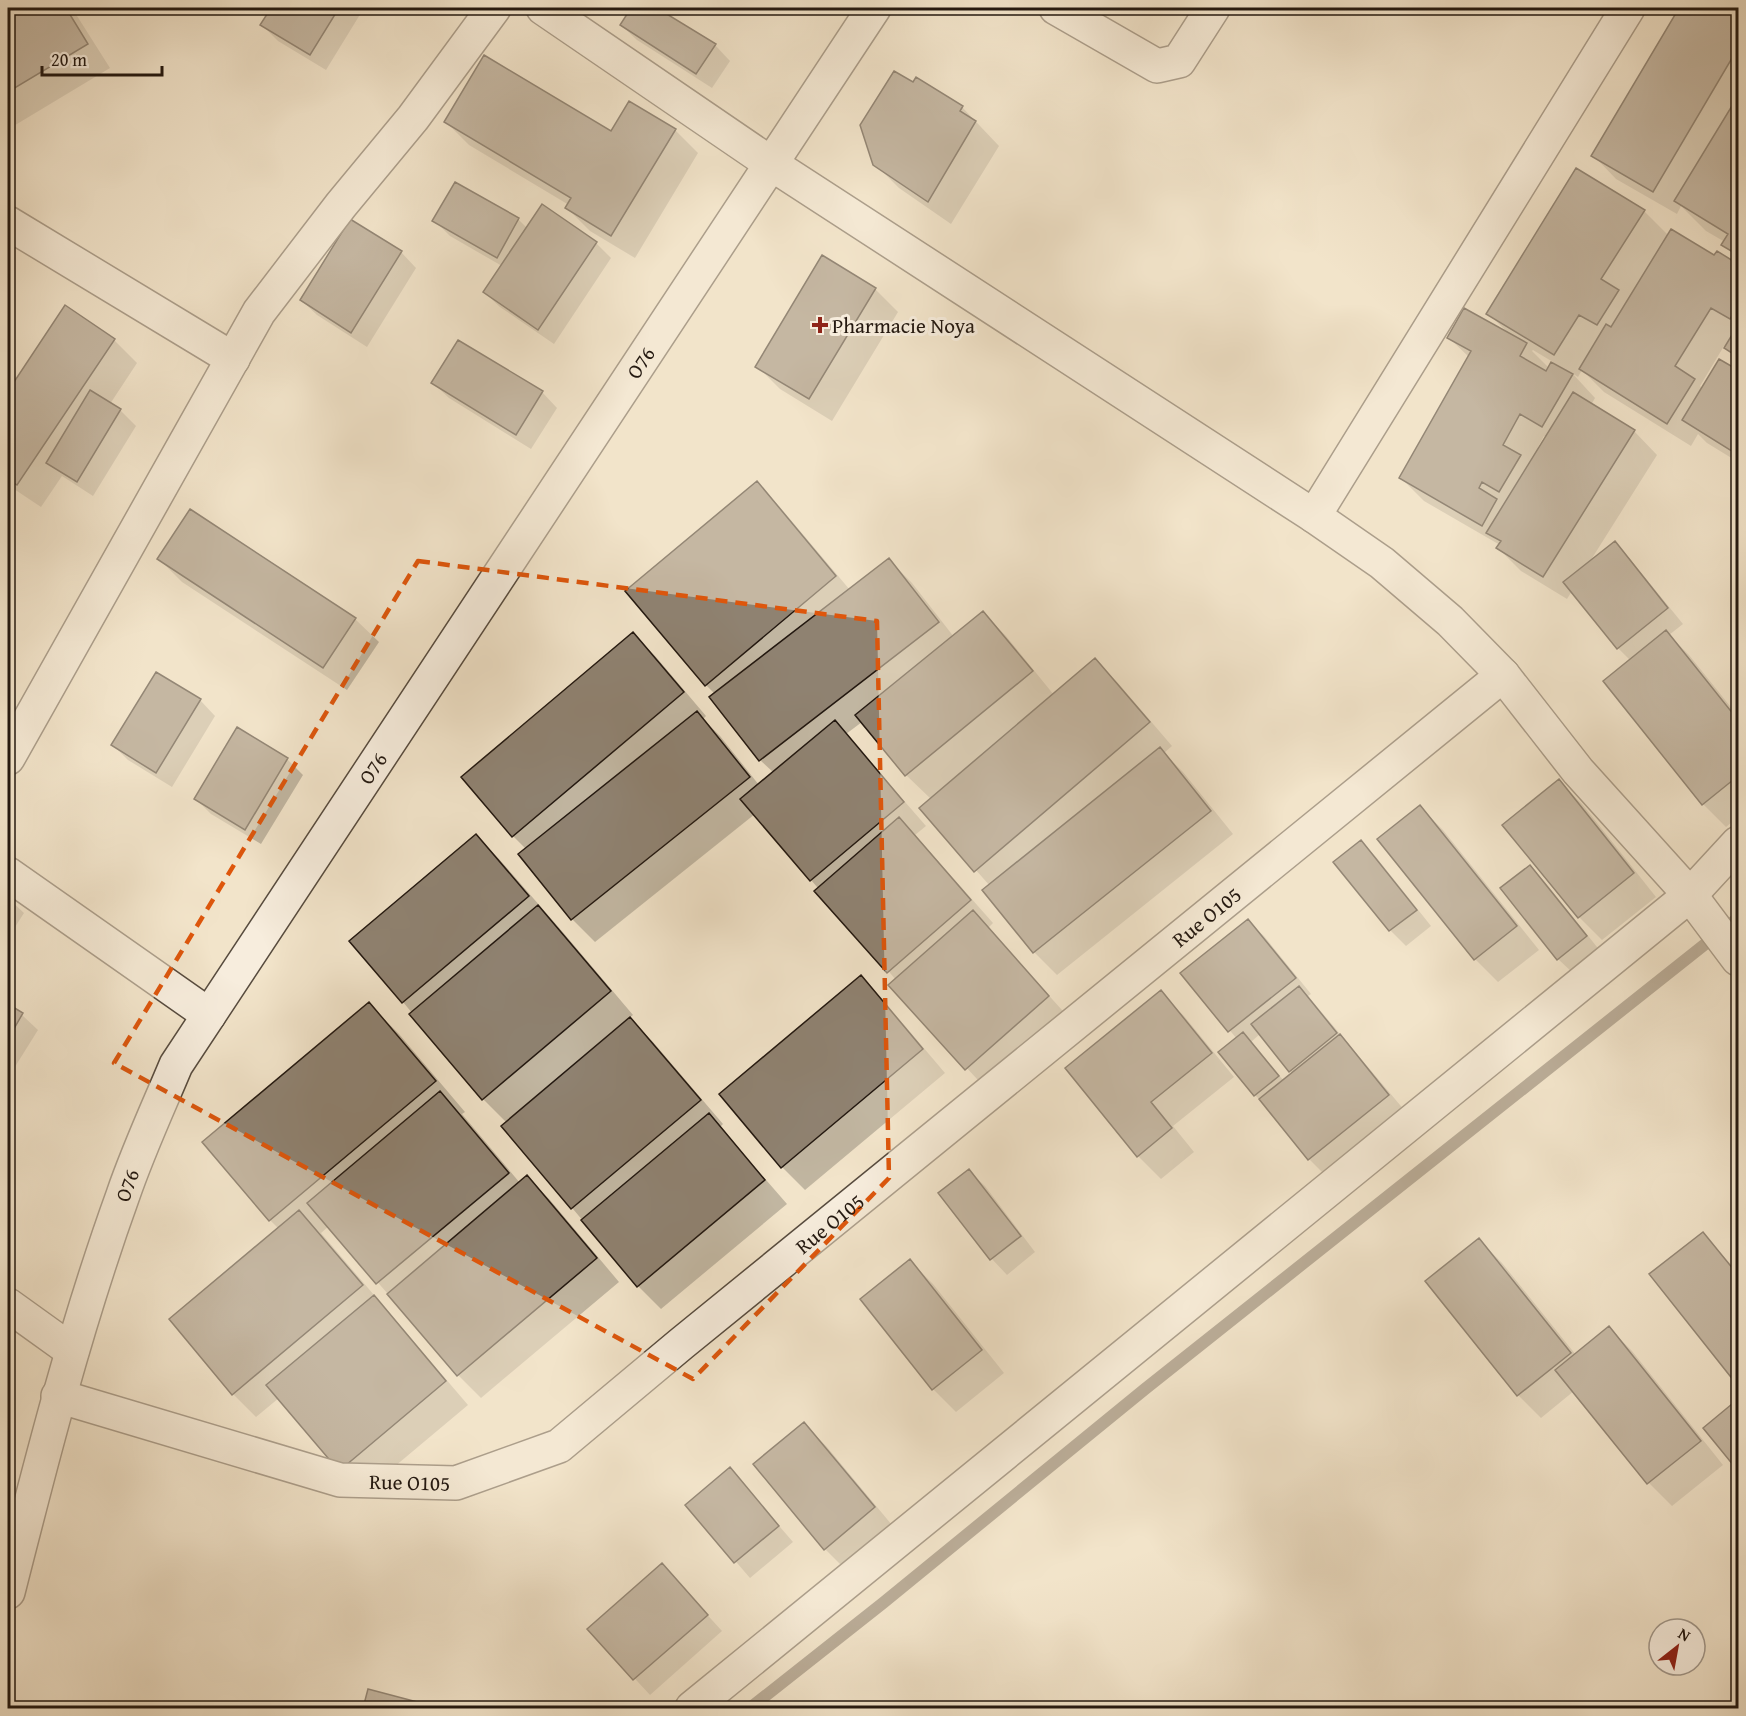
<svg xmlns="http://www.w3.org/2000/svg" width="1746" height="1716" font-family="'Gentium Book Plus',serif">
	<rect width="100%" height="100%" fill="#f2e4ca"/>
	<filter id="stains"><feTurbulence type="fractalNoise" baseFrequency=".00333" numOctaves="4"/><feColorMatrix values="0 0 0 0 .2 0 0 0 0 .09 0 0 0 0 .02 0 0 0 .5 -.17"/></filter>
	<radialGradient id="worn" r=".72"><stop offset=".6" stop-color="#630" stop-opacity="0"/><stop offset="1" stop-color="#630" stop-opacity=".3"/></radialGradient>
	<path fill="#0003" fill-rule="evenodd" d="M 8,8 L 16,8 L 13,13 L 22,8 L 72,8 L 110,68 L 12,127 L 8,123 Z
		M 273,8 L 364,8 L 326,70 L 278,41 L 262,25 Z
		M 632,8 L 655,8 L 715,45 L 730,61 L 712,88 L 637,40 L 621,25 Z
		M 1681,8 L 1738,8 L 1738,260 L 1723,244 L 1725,242 L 1706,231 L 1681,206 L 1677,214 L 1616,179 L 1593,155 Z
		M 916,79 L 962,107 L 999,146 L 951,224 L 899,188 L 875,164 Z
		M 446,122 L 612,133 L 675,130 L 698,153 L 635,258 L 590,231 L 567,208 L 569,205 L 469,145 Z
		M 1644,211 L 1669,236 L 1715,257 L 1718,253 L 1738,266 L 1738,360 L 1724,346 L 1700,386 L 1703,389 L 1720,361 L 1738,372 L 1738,462 L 1707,443 L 1698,434 L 1691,446 L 1604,392 L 1582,370 L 1578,377 L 1572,373 L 1595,398 L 1591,405 L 1634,431 L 1657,455 L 1589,563 L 1615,543 L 1630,559 L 1683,624 L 1669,635 L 1689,655 L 1738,716 L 1738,817 L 1726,827 L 1703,804 L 1630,660 L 1618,648 L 1572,591 L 1567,599 L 1521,571 L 1498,548 L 1500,545 L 1424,501 L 1400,477 L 1469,357 L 1449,338 L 1509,334 L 1488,313 ZM 1533,350 L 1553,362 L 1549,368 L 1532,351 ZM 1544,436 L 1547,438 L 1540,448 L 1538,447 Z
		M 518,219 L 527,228 L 596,243 L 611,258 L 554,344 L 500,307 L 484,292 L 502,266 L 450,236 L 434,220 Z
		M 401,252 L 416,268 L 367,347 L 317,315 L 301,300 Z
		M 875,289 L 898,312 L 832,421 L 780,389 L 757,366 Z
		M 65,307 L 114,340 L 137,363 L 110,404 L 120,410 L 136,426 L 93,496 L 62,476 L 41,507 L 8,485 L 8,393 Z
		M 433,383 L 542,392 L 557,408 L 531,449 L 449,398 Z
		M 756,483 L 779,506 L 850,590 L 889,560 L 912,583 L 954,637 L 983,613 L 1006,636 L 1054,695 L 1095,660 L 1118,683 L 1172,746 L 1164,753 L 1183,772 L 1233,834 L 1057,975 L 1034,952 L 984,890 L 990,886 L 921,808 L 931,799 L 906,775 L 862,722 L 846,734 L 926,826 L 915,835 L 993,923 L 988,928 L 1071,1020 L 989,1092 L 890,985 L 896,980 L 755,814 L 595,942 L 572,919 L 526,849 L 513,836 L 633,634 L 656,657 L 706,716 L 703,719 L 720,736 L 759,785 L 774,773 L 760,760 L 715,694 L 706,685 Z
		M 159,559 L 355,619 L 379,642 L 347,690 L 182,582 Z
		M 1738,671 L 1738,679 L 1734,674 Z
		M 200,700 L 215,716 L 172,787 L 128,760 L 113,745 Z
		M 238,729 L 287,759 L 303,775 L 261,844 L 211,814 L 196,799 Z
		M 1559,781 L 1582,804 L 1656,897 L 1602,940 L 1579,917 Z
		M 1420,807 L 1443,830 L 1539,950 L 1498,982 L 1475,959 L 1379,840 Z
		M 476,836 L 499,859 L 561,930 L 633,1015 L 629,1018 L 653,1042 L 723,1124 L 720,1127 L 787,1204 L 661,1309 L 638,1286 L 503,1126 L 507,1123 L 483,1099 L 403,1002 Z
		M 1361,842 L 1376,857 L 1431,926 L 1406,946 L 1390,930 L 1336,862 Z
		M 1530,867 L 1545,882 L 1601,952 L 1574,974 L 1558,959 Z
		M 8,898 L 24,913 L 8,938 Z
		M 1248,921 L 1264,936 L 1311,994 L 1308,996 L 1411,1118 L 1332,1182 L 1309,1159 L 1268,1108 L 1255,1095 L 1237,1039 L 1182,973 ZM 1260,1034 L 1293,1074 L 1284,1081 L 1251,1042 Z
		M 860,977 L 883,1000 L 945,1073 L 805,1190 L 782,1167 Z
		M 1161,993 L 1184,1016 L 1234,1077 L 1173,1126 L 1194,1152 L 1161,1179 L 1138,1156 Z
		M 369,1004 L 399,1034 L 465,1112 L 462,1114 L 520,1183 L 527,1177 L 550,1200 L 619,1282 L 481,1398 L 458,1375 L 329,1226 L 321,1233 L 468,1405 L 363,1493 L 279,1398 L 256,1417 L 233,1394 L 279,1229 L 270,1220 Z
		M 8,1006 L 22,1015 L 38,1030 L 8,1078 Z
		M 969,1171 L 985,1186 L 1035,1252 L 1007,1275 L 992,1259 L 940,1193 Z
		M 1703,1234 L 1738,1272 L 1738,1384 L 1651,1275 Z
		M 1479,1240 L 1502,1263 L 1576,1355 L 1609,1328 L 1632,1351 L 1723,1465 L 1672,1506 L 1649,1483 L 1574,1391 L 1541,1418 L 1518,1395 Z
		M 910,1261 L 933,1284 L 1004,1373 L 956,1412 L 933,1389 Z
		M 1738,1401 L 1738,1469 L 1705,1428 Z
		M 804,1424 L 827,1447 L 897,1531 L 848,1572 L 825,1549 Z
		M 730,1469 L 793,1542 L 750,1578 L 687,1505 Z
		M 662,1565 L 722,1631 L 650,1695 L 589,1629 Z
		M 369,1691 L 435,1708 L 364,1708 Z"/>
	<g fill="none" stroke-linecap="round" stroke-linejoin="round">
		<path stroke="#75695a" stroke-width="12" d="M 750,1708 L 883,1603 L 1145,1389 L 1738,918"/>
	</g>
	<path fill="#8f8271" stroke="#231810" stroke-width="1.5" d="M 19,8 L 66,8 L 88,44 L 8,92 L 8,14 Z
		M 271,8 L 339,8 L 310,55 L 260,25 Z
		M 631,8 L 657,8 L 716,44 L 696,74 L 620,25 Z
		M 1679,8 L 1738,8 L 1738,48 L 1653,192 L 1591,156 Z
		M 484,55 L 611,131 L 629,101 L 676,129 L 611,236 L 565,208 L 571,198 L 444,122 Z
		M 894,71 L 913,82 L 916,77 L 963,106 L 960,111 L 976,121 L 928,202 L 873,165 L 860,125 Z
		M 1738,96 L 1738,255 L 1721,245 L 1728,234 L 1674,201 Z
		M 1576,168 L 1645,210 L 1601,279 L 1619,290 L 1597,325 L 1579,315 L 1554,355 L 1486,314 Z
		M 455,182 L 519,218 L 497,258 L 432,221 Z
		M 542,204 L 597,242 L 538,330 L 483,292 Z
		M 350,219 L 402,251 L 351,333 L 300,300 Z
		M 1671,229 L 1714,255 L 1717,251 L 1738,264 L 1738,305 L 1730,319 L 1711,308 L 1675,366 L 1695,379 L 1667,424 L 1579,369 L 1606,324 L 1611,327 Z
		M 822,255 L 876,288 L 809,399 L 755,367 Z
		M 65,305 L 115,339 L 17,485 L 8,479 L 8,391 Z
		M 1464,308 L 1527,343 L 1520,356 L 1546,371 L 1551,362 L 1573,374 L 1542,427 L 1520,414 L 1503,445 L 1521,455 L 1499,492 L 1482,482 L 1479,488 L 1497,499 L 1482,526 L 1399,478 L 1471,351 L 1447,338 Z
		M 1738,325 L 1738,357 L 1724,348 Z
		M 458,340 L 543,391 L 516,435 L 431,383 Z
		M 1719,359 L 1738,370 L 1738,455 L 1682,420 Z
		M 90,390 L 121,409 L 77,482 L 46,463 Z
		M 1573,392 L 1635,430 L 1543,577 L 1496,548 L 1501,541 L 1486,533 Z
		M 757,481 L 836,576 L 705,686 L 625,591 Z
		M 190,509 L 356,618 L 323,668 L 157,559 Z
		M 1615,541 L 1668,608 L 1617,649 L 1563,582 Z
		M 889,558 L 939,622 L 759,761 L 709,697 Z
		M 983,611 L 1033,671 L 905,776 L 855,715 Z
		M 1666,630 L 1738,720 L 1738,776 L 1702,805 L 1603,681 Z
		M 633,632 L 684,692 L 512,837 L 461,777 Z
		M 1095,658 L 1150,722 L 974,872 L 919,808 Z
		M 156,672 L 201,699 L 156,773 L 111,745 Z
		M 697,711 L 750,777 L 571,920 L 518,854 Z
		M 835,720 L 904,802 L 810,881 L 740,799 Z
		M 237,727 L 288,758 L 245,830 L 194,799 Z
		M 1160,747 L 1211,811 L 1033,953 L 982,890 Z
		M 1559,779 L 1634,873 L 1578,918 L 1502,825 Z
		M 1420,805 L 1517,926 L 1474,960 L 1377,839 Z
		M 899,817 L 971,900 L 887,973 L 814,891 Z
		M 476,834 L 529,896 L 402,1003 L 349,941 Z
		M 1361,840 L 1417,910 L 1389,931 L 1333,862 Z
		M 1530,865 L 1587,936 L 1557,960 L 1500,888 Z
		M 538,905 L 611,991 L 482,1100 L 409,1014 Z
		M 973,910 L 1049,996 L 965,1070 L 888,985 Z
		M 1248,919 L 1296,978 L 1228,1032 L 1180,973 Z
		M 861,975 L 923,1049 L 781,1168 L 719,1094 Z
		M 1299,986 L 1337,1033 L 1289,1072 L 1251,1024 Z
		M 1161,990 L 1212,1053 L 1151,1102 L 1172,1128 L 1137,1157 L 1065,1068 Z
		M 369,1002 L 436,1081 L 269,1221 L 202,1142 Z
		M 8,1004 L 23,1013 L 8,1039 Z
		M 630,1017 L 701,1100 L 571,1209 L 501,1126 Z
		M 1243,1032 L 1279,1076 L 1254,1096 L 1218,1052 Z
		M 1340,1034 L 1389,1095 L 1308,1160 L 1259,1099 Z
		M 440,1091 L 509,1173 L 376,1284 L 307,1203 Z
		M 709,1113 L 765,1180 L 637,1287 L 581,1220 Z
		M 969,1169 L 1021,1236 L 990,1260 L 938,1193 Z
		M 527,1175 L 597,1258 L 457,1376 L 387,1294 Z
		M 299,1210 L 363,1285 L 232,1395 L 169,1319 Z
		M 1703,1232 L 1738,1275 L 1738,1386 L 1649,1274 Z
		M 1479,1238 L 1571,1353 L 1517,1396 L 1425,1281 Z
		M 910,1259 L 982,1350 L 932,1390 L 860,1299 Z
		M 374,1295 L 446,1381 L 339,1471 L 266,1385 Z
		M 1609,1326 L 1701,1441 L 1647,1484 L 1555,1370 Z
		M 1738,1399 L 1738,1471 L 1703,1428 Z
		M 804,1422 L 875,1507 L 824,1550 L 753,1464 Z
		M 730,1467 L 779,1526 L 734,1563 L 685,1505 Z
		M 662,1563 L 708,1615 L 633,1680 L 587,1629 Z
		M 368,1689 L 440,1708 L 363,1708 Z"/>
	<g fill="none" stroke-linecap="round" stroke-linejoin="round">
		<defs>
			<g id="minor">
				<path d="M 543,8 L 770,163 L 1314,516 L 1382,563 L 1450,621 L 1503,675 L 1578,771 L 1690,895 L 1738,959"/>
				<path d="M 1056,8 L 1157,66 L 1179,61 L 1213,8"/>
				<path d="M 8,223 L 233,359"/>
				<path d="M 1314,516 L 1628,8"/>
				<path d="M 8,758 L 259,312 L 341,205 L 413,118 L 494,8"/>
				<path d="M 8,874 L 209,1015"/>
				<path d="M 8,1305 L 72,1351"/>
				<path id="s1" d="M 58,1396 L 340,1480 L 456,1483 L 559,1446 L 681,1344 L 1503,675"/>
				<path id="s2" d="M 8,1592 C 42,1458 76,1325 123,1195 C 138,1151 158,1108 176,1065 L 874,8"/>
				<path d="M 692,1708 L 1690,895 L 1738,843"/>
			</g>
		</defs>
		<use href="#minor" stroke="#574b3e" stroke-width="36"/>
		<use href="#minor" stroke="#f7eddd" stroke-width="33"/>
	</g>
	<path d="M0 0H1746V1716H0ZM 418,561 L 877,621 L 889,1178 L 693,1379 L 114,1063 Z" fill="#f2e4ca" fill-opacity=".55" fill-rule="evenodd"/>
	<path fill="none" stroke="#de560c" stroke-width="4.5" stroke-dasharray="12 8" stroke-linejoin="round" d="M 418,561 L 877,621 L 889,1178 L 693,1379 L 114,1063 Z"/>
	<path fill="#8f2418" stroke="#f7eddd" stroke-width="2" d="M817 316h6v6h6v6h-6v6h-6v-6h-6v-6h6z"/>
	<g text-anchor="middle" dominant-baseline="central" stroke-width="6" stroke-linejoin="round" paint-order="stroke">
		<g font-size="21" fill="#231810" stroke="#f7eddd" text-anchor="start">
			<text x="832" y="325">Pharmacie Noya</text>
		</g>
		<g font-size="21" fill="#231810" stroke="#f7eddd">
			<text stroke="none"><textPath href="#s2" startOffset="1396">O76</textPath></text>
			<text stroke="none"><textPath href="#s2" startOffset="910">O76</textPath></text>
			<text stroke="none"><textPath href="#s1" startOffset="1356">Rue O105</textPath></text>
			<text stroke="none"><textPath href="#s2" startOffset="424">O76</textPath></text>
			<text stroke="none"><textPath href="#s1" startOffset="870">Rue O105</textPath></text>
			<text stroke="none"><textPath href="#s1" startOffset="364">Rue O105</textPath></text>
		</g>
	</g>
	<rect width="1746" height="1716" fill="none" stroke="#f2e4ca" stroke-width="30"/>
	<rect x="9" y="9" width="1728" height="1698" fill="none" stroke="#231810" stroke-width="3"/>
	<rect x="15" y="15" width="1716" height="1686" fill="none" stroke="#231810" stroke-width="1.5"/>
	<g transform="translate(1677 1647) rotate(31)"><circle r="28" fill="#f7eddd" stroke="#a2988b" stroke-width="1.5"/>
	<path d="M0-4.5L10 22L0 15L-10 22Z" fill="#8f2418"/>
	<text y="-9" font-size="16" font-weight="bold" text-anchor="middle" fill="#231810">N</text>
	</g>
	<path d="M42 66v9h120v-9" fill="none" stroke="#231810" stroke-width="3"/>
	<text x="51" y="66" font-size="18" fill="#231810" stroke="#f7eddd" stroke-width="4.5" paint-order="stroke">20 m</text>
	<rect width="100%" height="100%" filter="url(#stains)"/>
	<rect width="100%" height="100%" fill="url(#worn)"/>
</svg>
